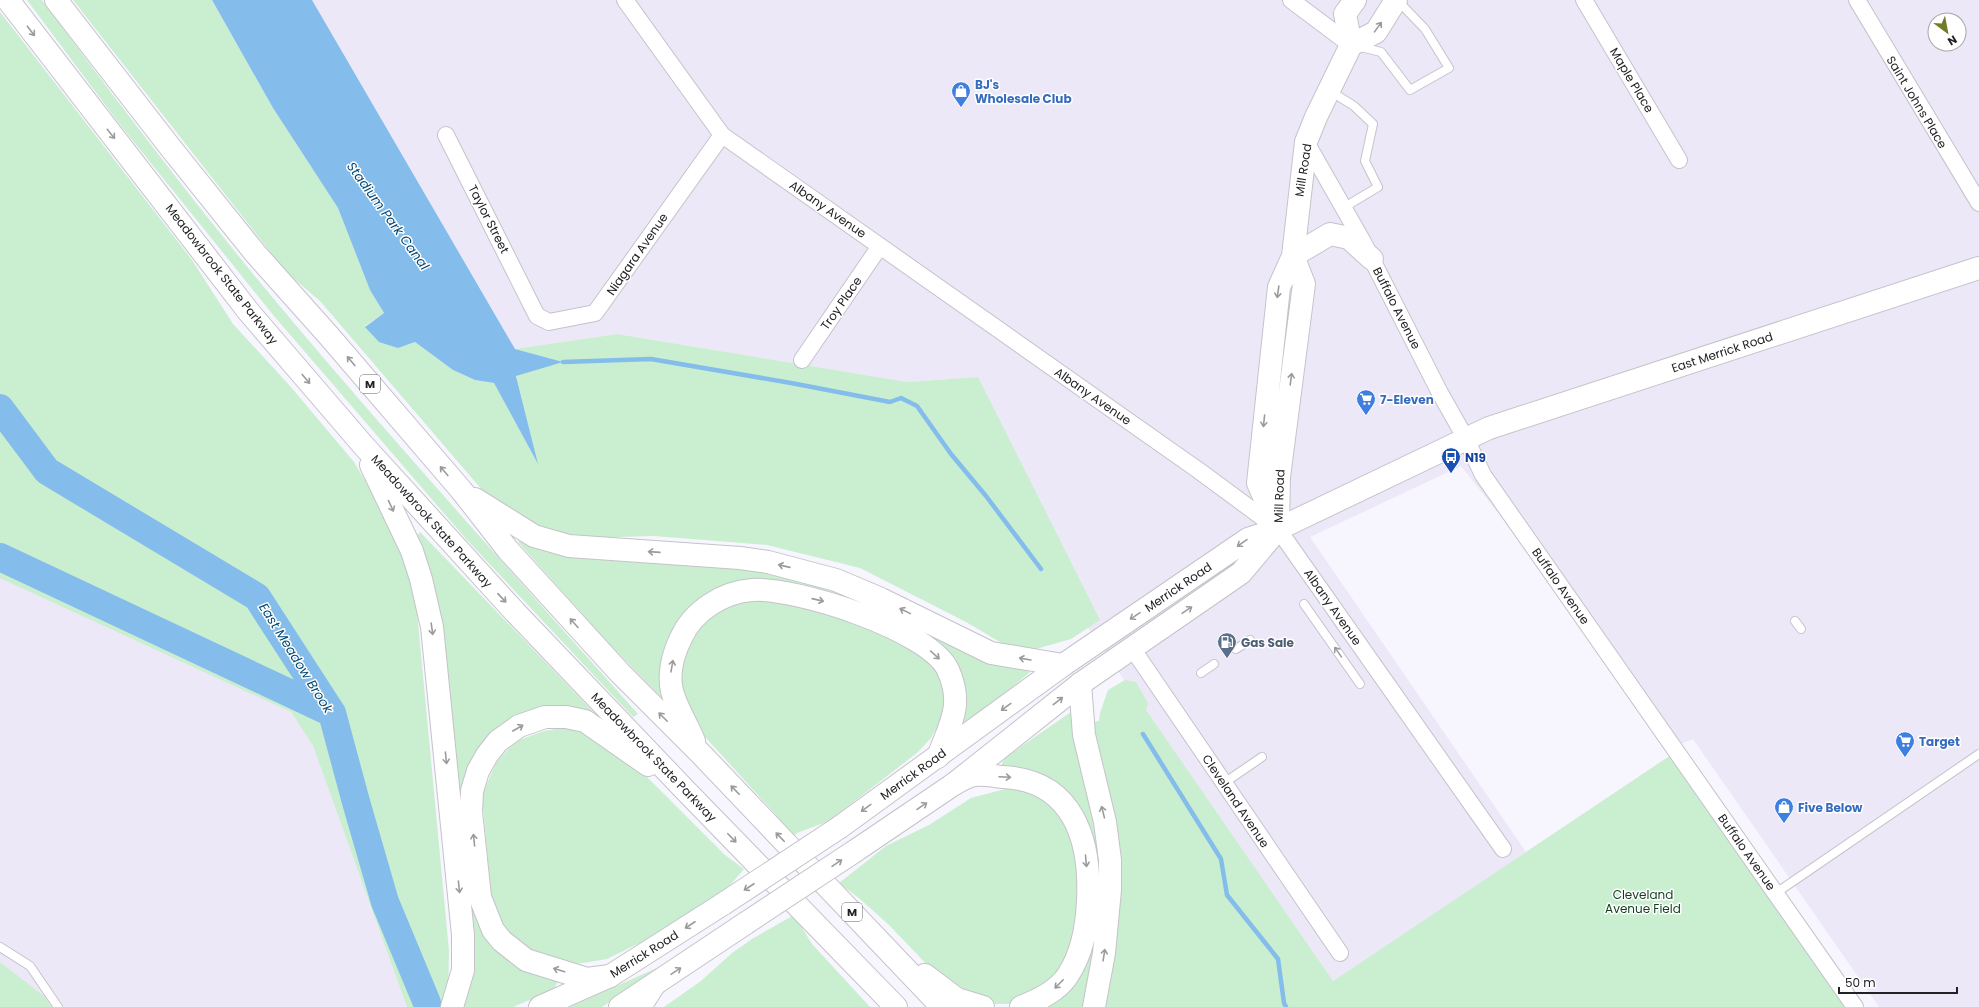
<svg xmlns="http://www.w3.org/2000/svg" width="1979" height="1007" font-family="Poppins,sans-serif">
	<rect width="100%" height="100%" fill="#f7f5fd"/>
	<path fill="#ece8f7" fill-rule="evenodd" d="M 312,0 L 1979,0 L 1979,1007 L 1879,1007 L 1693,739 L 1681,744 L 1461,466 L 1310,537 L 1526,852 L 1333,981 L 1082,619 L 978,377 L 907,382 L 617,334 L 515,349 ZM 1935,20 L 1959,20 L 1959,44 L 1935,44 Z
		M 0,577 L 291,712 L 313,746 L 407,1007 L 51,1007 L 44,996 L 0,962 Z"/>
	<path fill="#caeed0" d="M 27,0 L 42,0 C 120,105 199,210 283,310 C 398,447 519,580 638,714 L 633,717 L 467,540 L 274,316 L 121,126 Z
		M 73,0 L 212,0 L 273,108 L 338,208 L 370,290 L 384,313 L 365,326 L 398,348 L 415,342 L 453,370 L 475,380 L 494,383 L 537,462 L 516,375 L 562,362 L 515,349 L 617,334 L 907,382 L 978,377 L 1100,620 L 1071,639 L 1036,649 L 1005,645 L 966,622 L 860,568 L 767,545 L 654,536 L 580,538 L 528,526 L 495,505 L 320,301 L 286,272 Z
		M 0,12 L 192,260 L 233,324 L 290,386 L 354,462 L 393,528 L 414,580 L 449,951 L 448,999 L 442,1007 L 407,1007 L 313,746 L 291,712 L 0,578 Z
		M 420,532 L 606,725 L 501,728 L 465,803 L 506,956 L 535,975 L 559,980 L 553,990 L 513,1007 L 458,1007 L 467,985 L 417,536 Z
		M 523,538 L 794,576 L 829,586 L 976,656 L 1030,672 L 967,726 L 961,723 L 952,664 L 796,587 L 707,599 L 665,693 L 660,696 L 610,645 L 518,542 Z
		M 773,599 C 808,610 920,639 938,667 C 943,675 946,684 950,692 L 944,714 L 931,738 L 918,752 L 829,821 L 797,833 L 790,840 L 777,816 L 697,728 L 678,678 L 685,643 L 707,616 L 736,602 Z
		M 1125,680 L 1136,682 L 1148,703 L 1146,710 L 1333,981 L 1671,755 L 1846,1007 L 1104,1007 L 1120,887 L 1116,819 L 1101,765 L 1092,722 L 1099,721 L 1100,713 L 1108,690 Z
		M 1071,712 L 1103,861 L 1087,1007 L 1046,1007 L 1084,968 L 1086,826 L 1002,768 L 1002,763 L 1006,757 Z
		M 568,727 L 583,729 L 628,758 L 725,855 L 744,869 L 718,899 L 680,923 L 607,959 L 564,966 L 535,959 L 505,932 L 492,910 L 482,795 L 496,763 L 514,742 L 544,731 Z
		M 1009,788 L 1029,789 L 1063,813 L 1079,849 L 1082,896 L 1075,952 L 1053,985 L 1015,1004 L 989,1004 L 935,973 L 889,925 L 860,899 L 839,883 L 886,846 L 929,825 L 971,798 Z
		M 794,915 L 812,944 L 870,1007 L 664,1007 L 701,981 L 732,953 L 752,939 Z
		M 0,962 L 44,996 L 51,1007 L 0,1007 Z
		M 670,962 L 602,1007 L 570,1007 Z"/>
	<path fill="#84bceb" d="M 212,0 L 312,0 L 515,349 L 563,362 L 516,376 L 538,464 L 494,383 L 475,380 L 453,370 L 415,342 L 398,348 L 379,342 L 365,327 L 384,313 L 370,290 L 338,208 L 273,108 Z"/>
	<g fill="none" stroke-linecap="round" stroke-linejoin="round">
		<path stroke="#84bceb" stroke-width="4.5" d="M 563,362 L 651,359 L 791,383 L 890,402 L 901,398 L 917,406 L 951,454 L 986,496 L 1041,569
			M 1143,734 L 1221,859 L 1227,895 L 1278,959 L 1284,1003 L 1286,1007"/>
		<path stroke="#84bceb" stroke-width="28" d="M 0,408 L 47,471 L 257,597 L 332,713 L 356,802 L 385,902 L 427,1003
			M 0,557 L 332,713"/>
		<defs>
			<path id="service" d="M 1357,46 L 1381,52 L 1410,90 L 1449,68 L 1425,29 L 1398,1
				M 1330,91 L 1354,106 L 1373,124 L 1365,161 L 1378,187 L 1343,208
				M 1304,604 L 1360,684
				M 1795,621 L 1801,629
				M 1236,649 L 1250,640
				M 1201,673 L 1214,664
				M 1224,783 L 1262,757
				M 1776,893 L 1979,754
				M 0,947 L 30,966 L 58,1007"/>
			<path id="minor" d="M 625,0 L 722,135 L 1198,470 L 1278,529 L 1503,849
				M 1291,0 L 1351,45
				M 1584,0 L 1679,160
				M 1857,0 L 1979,203
				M 446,135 L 537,316 L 549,322 L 595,313 L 722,135
				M 1306,142 L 1363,242 L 1440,393 L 1466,439 L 1483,475 L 1855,1007
				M 802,360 L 880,246
				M 1132,648 L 1340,953"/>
			<path id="secondary" d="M 1351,45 L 1345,14 L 1355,0
				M 1293,256 L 1330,234 L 1349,238 L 1372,259
				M 1278,522 L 1279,477 L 1304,284 L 1293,256
				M 1278,529 L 1258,483 L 1279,287 L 1293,256 L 1306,142 L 1316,117 L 1351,45 L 1376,32 L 1396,0"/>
			<path id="primary" d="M 840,827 L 1063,665 L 1248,539 L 1278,529 L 1489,428 L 1979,268
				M 855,851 L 954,784 L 1080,684 L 1241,573 L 1278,529
				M 540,1007 L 610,976 L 723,904
				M 620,1007 L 746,923"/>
			<path id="motorway" d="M 8,0 L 248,311 L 363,445 L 515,612 L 685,790 L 896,1007
				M 56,0 L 170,147 L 255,253 L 329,336 L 462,491 L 508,550 L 620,673 L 701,754 L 942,1007
				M 371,465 L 412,551 L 421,579 L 432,627 L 463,935 L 463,970 L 452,1007
				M 475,499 L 534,536 L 569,546 L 740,558 L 768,562 L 836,580 L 881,599 L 991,653 L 1063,665
				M 1080,684 L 1084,735 L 1105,822 L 1110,860 L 1110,890 L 1104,953 L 1094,1007
				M 694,741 C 688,726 676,707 672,691 C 668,674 673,654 681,638 C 693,611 723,592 752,590 C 795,587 930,630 948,670 C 964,705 950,724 938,757
				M 954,784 C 959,781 965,778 970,776 C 979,773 994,776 1003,777 C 1073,780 1091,840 1088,900 C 1087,926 1083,952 1068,975 C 1058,991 1038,1000 1021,1007
				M 925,975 L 957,999 L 983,1007
				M 610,976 L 587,979 L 526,960 L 502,941 L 493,930 L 480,897 L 471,812 L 472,791 L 478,771 L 487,755 L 498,741 L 519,726 L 545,717 L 566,717 L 585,721 L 648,765
				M 640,1007 L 654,985"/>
		</defs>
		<use href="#service" stroke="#c5c3ca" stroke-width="10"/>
		<use href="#minor" stroke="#c5c3ca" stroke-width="18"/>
		<use href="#secondary" stroke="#c5c3ca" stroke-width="24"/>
		<use href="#primary" stroke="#c5c3ca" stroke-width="24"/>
		<use href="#motorway" stroke="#c5c3ca" stroke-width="24"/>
		<use href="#service" stroke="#fff" stroke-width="8"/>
		<use href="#minor" stroke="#fff" stroke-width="16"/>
		<use href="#secondary" stroke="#fff" stroke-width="22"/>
		<use href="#primary" stroke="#fff" stroke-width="22"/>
		<use href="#motorway" stroke="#fff" stroke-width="22"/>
		<defs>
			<path id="primary-bridge" d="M 723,904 L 840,827
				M 746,923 L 855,851"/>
		</defs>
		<use href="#primary-bridge" stroke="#c5c3ca" stroke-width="24" stroke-linecap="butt"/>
		<use href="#primary-bridge" stroke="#fff" stroke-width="22"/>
	</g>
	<defs><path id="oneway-shaft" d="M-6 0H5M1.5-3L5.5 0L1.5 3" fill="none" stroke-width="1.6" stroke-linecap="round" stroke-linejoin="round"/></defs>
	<g stroke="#9c9b9c">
		<use href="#oneway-shaft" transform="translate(1378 27) rotate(-54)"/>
		<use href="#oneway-shaft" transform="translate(31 31) rotate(53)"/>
		<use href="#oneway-shaft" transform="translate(111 134) rotate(51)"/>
		<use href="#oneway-shaft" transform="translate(1278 292) rotate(98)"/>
		<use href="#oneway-shaft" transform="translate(351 361) rotate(-130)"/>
		<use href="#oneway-shaft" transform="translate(306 379) rotate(50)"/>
		<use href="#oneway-shaft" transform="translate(1291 379) rotate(-82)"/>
		<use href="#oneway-shaft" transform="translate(1264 421) rotate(96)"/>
		<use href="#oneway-shaft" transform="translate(444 471) rotate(-130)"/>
		<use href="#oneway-shaft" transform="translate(391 506) rotate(65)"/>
		<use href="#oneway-shaft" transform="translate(1242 543) rotate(145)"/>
		<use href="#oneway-shaft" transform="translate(654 552) rotate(-176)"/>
		<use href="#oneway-shaft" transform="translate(784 566) rotate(-167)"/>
		<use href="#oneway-shaft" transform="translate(502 598) rotate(47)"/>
		<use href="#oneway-shaft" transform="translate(818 600) rotate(13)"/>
		<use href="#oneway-shaft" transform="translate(1187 610) rotate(-34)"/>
		<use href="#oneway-shaft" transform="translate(905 611) rotate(-154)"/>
		<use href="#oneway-shaft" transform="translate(1135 616) rotate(146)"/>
		<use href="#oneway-shaft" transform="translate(574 623) rotate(-132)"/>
		<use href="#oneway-shaft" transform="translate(432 629) rotate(82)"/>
		<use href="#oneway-shaft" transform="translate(1338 652) rotate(-125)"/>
		<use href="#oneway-shaft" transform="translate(935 655) rotate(42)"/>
		<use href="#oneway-shaft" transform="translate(1025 659) rotate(-170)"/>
		<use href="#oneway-shaft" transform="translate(672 666) rotate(-80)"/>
		<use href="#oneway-shaft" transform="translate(1058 701) rotate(-38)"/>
		<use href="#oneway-shaft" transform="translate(1006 707) rotate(144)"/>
		<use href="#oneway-shaft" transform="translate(663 717) rotate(-135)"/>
		<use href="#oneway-shaft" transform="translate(518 728) rotate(-30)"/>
		<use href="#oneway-shaft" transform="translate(446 758) rotate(84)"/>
		<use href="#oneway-shaft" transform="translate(1005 777) rotate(3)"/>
		<use href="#oneway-shaft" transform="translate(735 790) rotate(-134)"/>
		<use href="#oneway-shaft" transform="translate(922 806) rotate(-34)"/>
		<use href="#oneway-shaft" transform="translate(866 808) rotate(144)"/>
		<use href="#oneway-shaft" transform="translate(1103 812) rotate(-104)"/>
		<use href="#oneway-shaft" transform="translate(780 837) rotate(-134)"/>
		<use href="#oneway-shaft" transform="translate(732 838) rotate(46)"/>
		<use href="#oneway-shaft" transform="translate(474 840) rotate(-96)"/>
		<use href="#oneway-shaft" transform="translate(1086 861) rotate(85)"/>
		<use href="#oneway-shaft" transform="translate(837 863) rotate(-34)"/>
		<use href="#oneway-shaft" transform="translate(459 887) rotate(84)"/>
		<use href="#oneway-shaft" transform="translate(749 887) rotate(147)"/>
		<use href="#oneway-shaft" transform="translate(690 925) rotate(147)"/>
		<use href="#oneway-shaft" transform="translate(1104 955) rotate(-81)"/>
		<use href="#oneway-shaft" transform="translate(559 970) rotate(-163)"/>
		<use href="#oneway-shaft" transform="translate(676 971) rotate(-34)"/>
		<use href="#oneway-shaft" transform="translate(1059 984) rotate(135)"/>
	</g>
	<defs>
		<symbol id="shop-pin" viewBox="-11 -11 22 30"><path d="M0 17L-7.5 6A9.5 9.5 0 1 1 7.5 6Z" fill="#3f7fe0" stroke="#fff"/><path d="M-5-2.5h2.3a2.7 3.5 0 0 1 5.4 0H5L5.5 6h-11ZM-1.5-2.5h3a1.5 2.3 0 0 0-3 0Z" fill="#fff"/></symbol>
		<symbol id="supermarket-pin" viewBox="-11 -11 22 30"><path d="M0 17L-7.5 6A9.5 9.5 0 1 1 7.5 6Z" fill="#3f7fe0" stroke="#fff"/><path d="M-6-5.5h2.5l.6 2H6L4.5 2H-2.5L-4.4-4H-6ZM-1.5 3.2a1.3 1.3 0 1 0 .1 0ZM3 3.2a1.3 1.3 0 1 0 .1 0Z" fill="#fff"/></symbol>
		<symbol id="bus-pin" viewBox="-11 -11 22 30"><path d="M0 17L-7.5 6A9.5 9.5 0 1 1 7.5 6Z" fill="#1a4fb4" stroke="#fff"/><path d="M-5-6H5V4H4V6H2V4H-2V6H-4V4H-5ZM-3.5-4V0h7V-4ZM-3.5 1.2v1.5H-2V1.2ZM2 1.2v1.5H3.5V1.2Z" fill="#fff"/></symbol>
		<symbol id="fuel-pin" viewBox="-11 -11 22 30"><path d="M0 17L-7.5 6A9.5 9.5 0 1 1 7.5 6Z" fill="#5c6f8a" stroke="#fff"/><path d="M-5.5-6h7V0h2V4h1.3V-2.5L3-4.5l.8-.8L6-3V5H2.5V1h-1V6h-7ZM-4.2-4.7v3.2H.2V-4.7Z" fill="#fff"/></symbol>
	</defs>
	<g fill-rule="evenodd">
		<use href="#shop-pin" x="950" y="80" width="22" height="30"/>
		<use href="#supermarket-pin" x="1355" y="388" width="22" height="30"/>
		<use href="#bus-pin" x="1440" y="446" width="22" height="30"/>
		<use href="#fuel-pin" x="1216" y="631" width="22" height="30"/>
		<use href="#supermarket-pin" x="1894" y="730" width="22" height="30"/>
		<use href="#shop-pin" x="1773" y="796" width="22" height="30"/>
	</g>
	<g text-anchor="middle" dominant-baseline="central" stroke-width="3" stroke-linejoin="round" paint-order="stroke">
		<g fill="#fff" stroke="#646466" stroke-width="1">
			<rect x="360" y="375" width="20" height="18" rx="3"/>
			<rect x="842" y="903" width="20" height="18" rx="3"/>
		</g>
		<g font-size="11" font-weight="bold" fill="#222124">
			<text x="370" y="384">M</text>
			<text x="852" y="912">M</text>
		</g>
		<g font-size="12" fill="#222124" stroke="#fff">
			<text transform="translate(1632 80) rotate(59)">Maple Place</text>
			<text transform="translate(1917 102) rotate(59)">Saint Johns Place</text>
			<text transform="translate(1303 170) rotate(-81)">Mill Road</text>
			<text transform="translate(828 209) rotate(35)">Albany Avenue</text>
			<text transform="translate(489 219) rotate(63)">Taylor Street</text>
			<text transform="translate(637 254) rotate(-55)">Niagara Avenue</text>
			<text transform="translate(222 274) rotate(52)">Meadowbrook State Parkway</text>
			<text transform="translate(841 303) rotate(-55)">Troy Place</text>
			<text transform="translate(1397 308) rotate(63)">Buffalo Avenue</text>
			<text transform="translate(1722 352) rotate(-18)">East Merrick Road</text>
			<text transform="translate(1093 396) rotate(35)">Albany Avenue</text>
			<text transform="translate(1279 496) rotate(-88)">Mill Road</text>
			<text transform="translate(432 521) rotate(48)">Meadowbrook State Parkway</text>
			<text transform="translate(1561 586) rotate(55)">Buffalo Avenue</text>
			<text transform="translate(1178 587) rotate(-34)">Merrick Road</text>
			<text transform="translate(1333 607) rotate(55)">Albany Avenue</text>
			<text transform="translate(654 757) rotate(46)">Meadowbrook State Parkway</text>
			<text transform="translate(913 774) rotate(-36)">Merrick Road</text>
			<text transform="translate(1236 801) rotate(56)">Cleveland Avenue</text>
			<text transform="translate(1747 852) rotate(55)">Buffalo Avenue</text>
			<text transform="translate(644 954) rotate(-32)">Merrick Road</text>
		</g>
		<g font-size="12" font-weight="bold" fill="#366cbe" stroke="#fff" text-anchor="start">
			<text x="975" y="84">BJ's<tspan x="975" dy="14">Wholesale Club</tspan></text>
			<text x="1380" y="399">7-Eleven</text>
			<text x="1919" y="741">Target</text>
			<text x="1798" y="807">Five Below</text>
		</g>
		<g font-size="12" font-weight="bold" fill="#164399" stroke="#fff" text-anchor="start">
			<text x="1465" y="457">N19</text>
		</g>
		<g font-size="12" font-weight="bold" fill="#4e5e75" stroke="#fff" text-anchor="start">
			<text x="1241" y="642">Gas Sale</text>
		</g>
		<g font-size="12" fill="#133d1f" stroke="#fff">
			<text x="1643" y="894">Cleveland<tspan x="1643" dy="14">Avenue Field</tspan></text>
		</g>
		<g font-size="13" font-style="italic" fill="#014772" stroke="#fff">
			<text transform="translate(388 216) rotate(54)">Stadium Park Canal</text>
			<text transform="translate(296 658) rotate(58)">East Meadow Brook</text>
		</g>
	</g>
	<g transform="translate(1947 32) rotate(148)"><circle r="19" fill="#ffffff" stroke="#a7a6a7"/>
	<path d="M0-3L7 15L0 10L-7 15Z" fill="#737c28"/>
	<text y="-6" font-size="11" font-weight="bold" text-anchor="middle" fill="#222124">N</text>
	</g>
	<path d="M1839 987v6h118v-6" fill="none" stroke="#222124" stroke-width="2"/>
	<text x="1845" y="987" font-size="12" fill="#222124" stroke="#ffffff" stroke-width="3" paint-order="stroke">50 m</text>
</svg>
